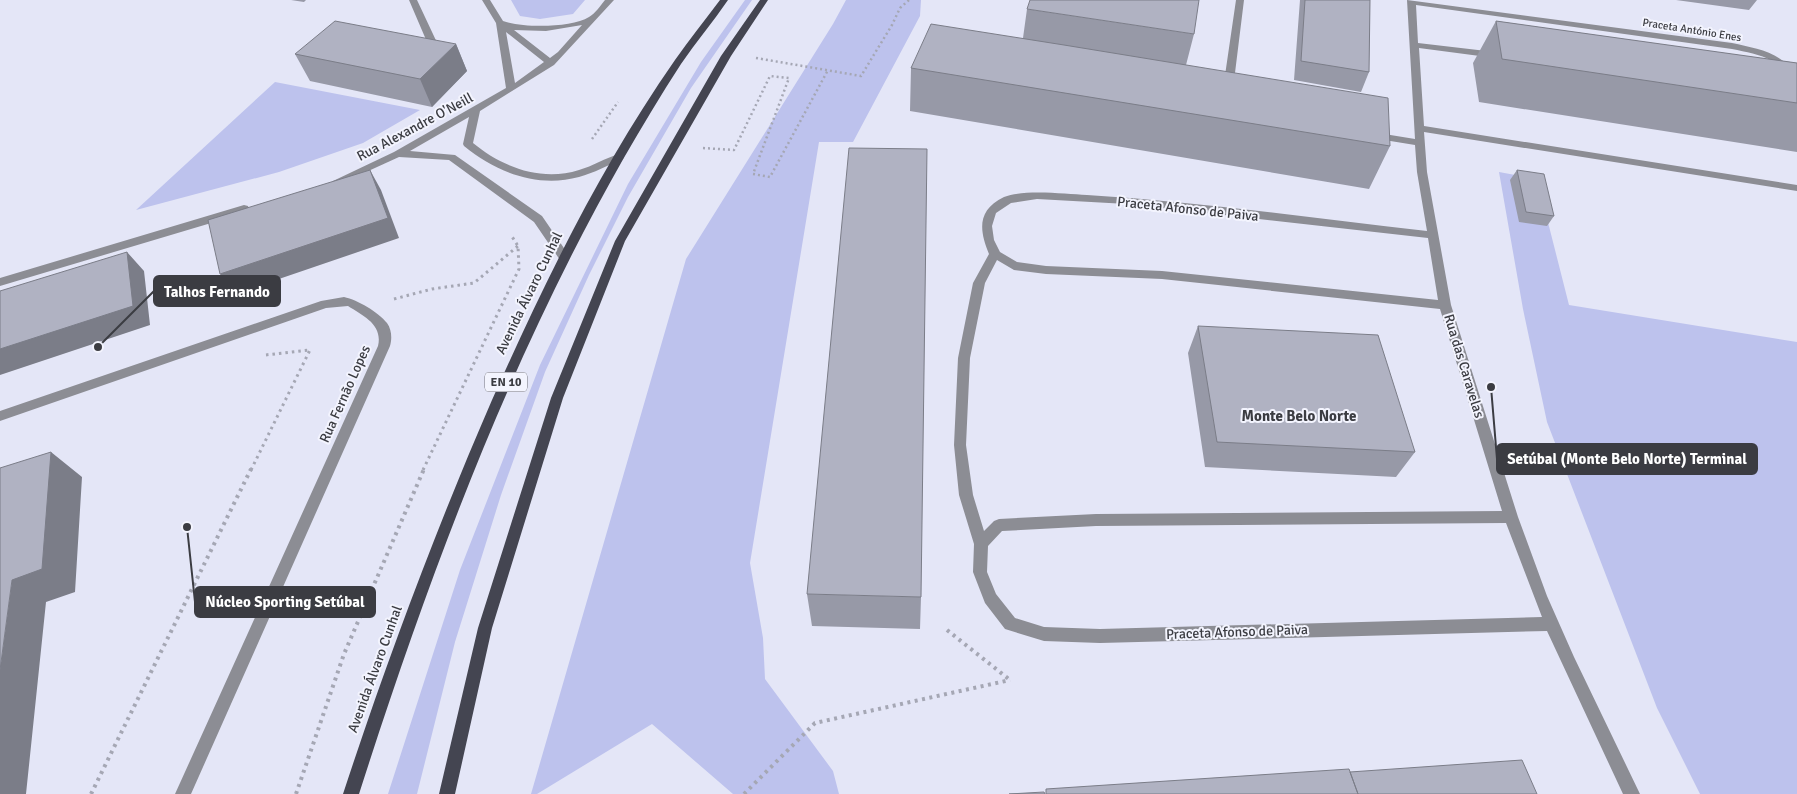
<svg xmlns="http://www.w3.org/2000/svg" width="1797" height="794" font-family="Signika,sans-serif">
	<rect width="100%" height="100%" fill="#e4e6f7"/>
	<path fill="#bdc2ed" d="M 511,0 L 585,0 L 573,14 L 540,19 L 520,16 Z
		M 745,0 L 752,0 L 691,88 L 628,197 L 589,275 L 545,372 L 501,495 L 455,642 L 417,794 L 388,794 L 460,570 L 540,365 L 628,184 L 701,62 Z
		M 846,0 L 921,0 L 920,16 L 853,142 L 819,142 L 750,563 L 763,638 L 765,679 L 833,771 L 839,794 L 733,794 L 652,724 L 537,794 L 531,794 L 686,259 L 833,24 Z
		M 275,82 L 420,110 L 363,143 L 279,172 L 136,210 Z
		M 1499,172 L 1537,179 L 1569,305 L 1797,342 L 1797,794 L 1700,794 L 1657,708 L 1547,422 L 1523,309 Z"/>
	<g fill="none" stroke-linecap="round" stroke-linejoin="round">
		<path stroke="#a5a7b4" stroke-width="2.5" stroke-dasharray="2 3" stroke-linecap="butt" d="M 756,58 L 861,76 L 892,25 L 900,8 L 909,0
			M 592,139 L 618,102
			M 703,148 L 734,150 L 770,76 L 789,78 L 753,174 L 770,177 L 828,70"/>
		<path stroke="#a5a7b4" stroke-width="3" stroke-dasharray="2.5 4" stroke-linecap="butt" d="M 394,299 L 432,289 L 474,283 L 518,246
			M 251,470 L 310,350 L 265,355
			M 423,470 L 519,269 L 518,246 L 511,235"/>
		<path stroke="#a5a7b4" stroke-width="4" stroke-dasharray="3 4.5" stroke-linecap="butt" d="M 947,630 L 1010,680
			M 91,794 L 251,469
			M 296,794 L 344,654 L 424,469
			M 744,794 L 815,723 L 1010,680"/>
		<path fill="#8c8d94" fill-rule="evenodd" d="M 409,0 L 417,0 L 440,49 L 438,51 L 432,51 L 430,49 Z
			M 482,0 L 490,0 L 503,21 C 523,28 571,28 589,17 C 595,14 601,5 605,0 L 614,0 L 554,65 L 480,111 L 473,143 C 502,167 541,182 579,170 C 593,166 605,158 619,154 L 624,157 L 623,159 C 608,165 594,173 579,177 C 538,188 497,173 464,146 L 463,144 L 469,117 L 410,151 L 455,155 L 542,216 L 568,254 L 570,257 L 568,260 L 560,260 L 534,222 L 449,160 L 399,157 L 342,183 L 334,183 L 333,181 L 394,152 L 506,88 L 496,23 ZM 582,25 L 558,52 L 550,58 L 514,30 L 546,31 ZM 506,32 L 544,62 L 515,83 Z
			M 1236,0 L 1244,0 L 1233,89 L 1228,92 L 1223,89 Z
			M 1407,0 L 1732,43 C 1754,48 1778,51 1793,71 L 1788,74 C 1782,71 1778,65 1772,61 C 1760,54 1746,52 1732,49 L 1416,5 L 1418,43 L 1495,52 L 1500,55 L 1495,58 L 1419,48 L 1424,126 L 1797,185 L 1797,191 L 1424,132 L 1427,172 L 1451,305 L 1518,517 L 1547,596 L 1574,657 L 1640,794 L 1623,794 L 1547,631 L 1100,643 L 1044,641 L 1005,629 L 985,603 L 973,572 L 974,544 L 959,495 L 954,445 L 958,358 L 973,283 L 989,254 C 979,230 977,210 1004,197 C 1025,189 1065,194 1087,195 C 1201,202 1314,218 1427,231 L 1417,172 L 1415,145 L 1372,138 L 1367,135 L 1372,132 L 1415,139 ZM 1037,199 L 1127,204 L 1428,238 L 1438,300 L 1162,271 L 1046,266 L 1017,262 L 1000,252 L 994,240 L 992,226 L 996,213 L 1011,203 ZM 997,260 L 1014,270 L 1046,274 L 1162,279 L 1440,309 L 1502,511 L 1096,514 L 999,519 L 994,521 L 984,531 L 973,495 L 966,445 L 970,358 L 985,283 ZM 1506,523 L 1542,617 L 1100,629 L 1044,627 L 1015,618 L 996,594 L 987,572 L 988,546 L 1002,531 L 1096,526 Z
			M 244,205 L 248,206 L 249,209 L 248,212 L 0,286 L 0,278 Z
			M 344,297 C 358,300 378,312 387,323 C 392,330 392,339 390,346 L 191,794 L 175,794 L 378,346 C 383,325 364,316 348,306 L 326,308 L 0,421 L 0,411 L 321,301 Z"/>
		<path fill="#444551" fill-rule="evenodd" d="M 720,0 L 728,0 C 713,22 696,42 681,64 C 536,288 440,541 359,794 L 343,794 C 387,660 436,529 492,400 C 544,283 601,166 675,60 C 689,40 705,20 720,0 Z
			M 760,0 L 768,0 L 731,56 L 625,241 L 563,398 L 492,628 L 455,794 L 439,794 L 478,628 L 551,398 L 615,241 L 721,56 Z"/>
	</g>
	<path fill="#9799a7" d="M 291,0 L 306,0 L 304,2 Z
		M 1300,0 L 1370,0 L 1369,72 L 1361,92 L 1294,80 Z
		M 1676,0 L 1757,0 L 1749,10 Z
		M 1027,9 L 1194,34 L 1186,65 L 1390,146 L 1369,189 L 910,111 L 911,68 L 1023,38 Z
		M 1496,21 L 1797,63 L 1797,152 L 1479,102 L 1473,63 Z
		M 456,44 L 467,71 L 432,107 L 310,81 L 295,54 Z
		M 1517,170 L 1554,216 L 1547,226 L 1519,222 L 1510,180 Z
		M 1198,326 L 1415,452 L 1396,477 L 1205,467 L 1188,353 Z
		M 807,594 L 921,597 L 920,629 L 812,626 Z"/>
	<path fill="#7b7d88" d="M 456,44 L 467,71 L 432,107 L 420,79 Z
		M 370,170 L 381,190 L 399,238 L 235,294 L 220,274 Z
		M 127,252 L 144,271 L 150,325 L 0,375 L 0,349 Z
		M 51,452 L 82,477 L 75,592 L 46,602 L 26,794 L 0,794 L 0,670 L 12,580 Z"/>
	<path fill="#b0b2c2" stroke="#7b7d88" d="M 1030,0 L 1199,0 L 1194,34 L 1027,9 Z
		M 1305,0 L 1370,0 L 1369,72 L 1301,61 Z
		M 335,21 L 456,44 L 420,79 L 295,54 Z
		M 1496,21 L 1797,63 L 1797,103 L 1502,59 Z
		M 931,24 L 1064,45 L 1388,98 L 1390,146 L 911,68 Z
		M 849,148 L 927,149 L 921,597 L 807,594 Z
		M 370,170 L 388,218 L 220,274 L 208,220 Z
		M 1517,170 L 1544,174 L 1554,216 L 1526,212 Z
		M 127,252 L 133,306 L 0,349 L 0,291 Z
		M 1198,326 L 1378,335 L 1415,452 L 1217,442 Z
		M 51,452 L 42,569 L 12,580 L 0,670 L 0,468 Z
		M 1522,760 L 1537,794 L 1358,794 L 1350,772 Z
		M 1349,769 L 1358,794 L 1046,794 L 1046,789 Z
		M 1044,792 L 1045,794 L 1009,794 Z"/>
	<g text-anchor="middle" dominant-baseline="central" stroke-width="4" stroke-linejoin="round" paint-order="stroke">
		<g font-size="11" fill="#3b3c42" stroke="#f3f4fe">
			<text transform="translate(1692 30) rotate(9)">Praceta António Enes</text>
		</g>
		<rect fill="#f3f4fe" stroke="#72737a" stroke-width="1" x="485" y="372.5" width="42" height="19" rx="4"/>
		<g font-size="12" font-weight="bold" fill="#3b3c42">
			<text x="506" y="382">EN 10</text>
		</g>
		<g font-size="14" fill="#3b3c42" stroke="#f3f4fe">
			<text transform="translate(415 127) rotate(-28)">Rua Alexandre O'Neill</text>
			<text transform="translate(1188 209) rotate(6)">Praceta Afonso de Paiva</text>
			<text transform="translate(529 293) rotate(-64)">Avenida Álvaro Cunhal</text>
			<text transform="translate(1464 366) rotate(73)">Rua das Caravelas</text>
			<text transform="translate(345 394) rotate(-66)">Rua Fernão Lopes</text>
			<text transform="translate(1237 632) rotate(-2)">Praceta Afonso de Paiva</text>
			<text transform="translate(375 669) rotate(-70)">Avenida Álvaro Cunhal</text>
		</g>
		<g font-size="15" font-weight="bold" fill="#3b3c42" stroke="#f3f4fe">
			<text x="1299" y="416">Monte Belo Norte</text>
		</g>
	</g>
	<path fill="none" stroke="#3b3c42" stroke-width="2" d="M98 347L154 291M1491 387L1497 459M187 527L195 602"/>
	<g fill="#3b3c42" stroke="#f3f4fe" stroke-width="2">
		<circle cx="98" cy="347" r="5"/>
		<circle cx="1491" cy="387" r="5"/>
		<circle cx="187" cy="527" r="5"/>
	</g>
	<g fill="#3b3c42" stroke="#3b3c42" stroke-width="2">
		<rect x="154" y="276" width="126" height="30" rx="5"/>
		<rect x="1497" y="444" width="260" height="30" rx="5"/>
		<rect x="195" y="587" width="180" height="30" rx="5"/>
	</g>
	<g font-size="15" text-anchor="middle" font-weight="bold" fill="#fff">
		<text x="217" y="297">Talhos Fernando</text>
		<text x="1627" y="464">Setúbal (Monte Belo Norte) Terminal</text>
		<text x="285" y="607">Núcleo Sporting Setúbal</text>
	</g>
</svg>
